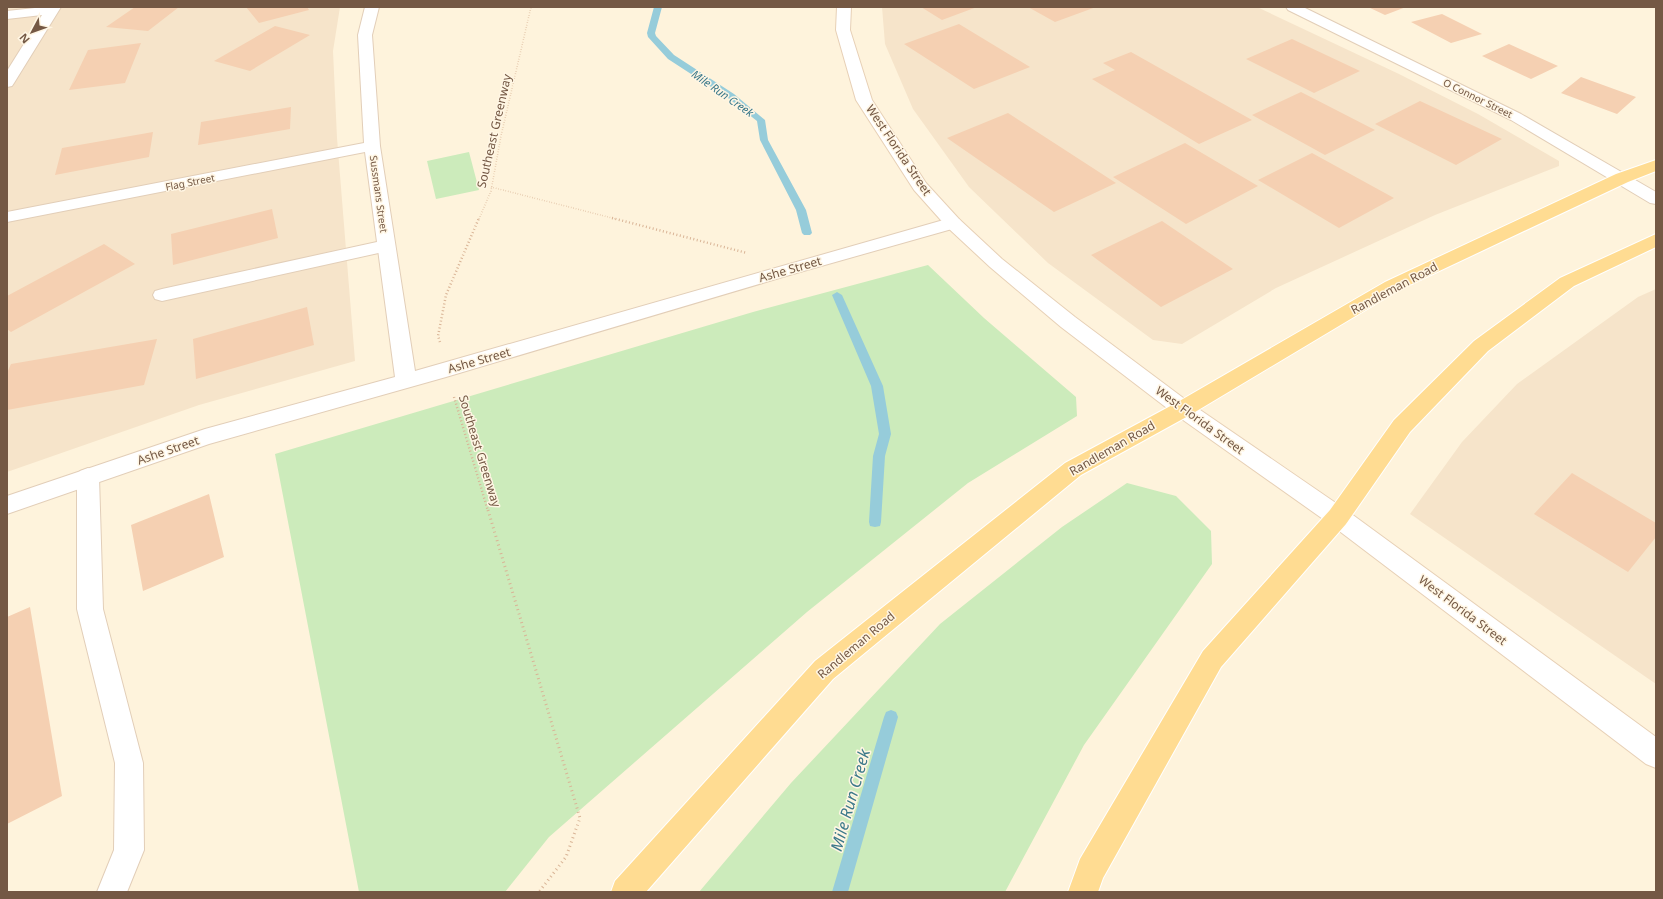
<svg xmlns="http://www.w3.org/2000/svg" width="1663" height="899" font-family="'Noto Sans',sans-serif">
	<rect width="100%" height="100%" fill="#fef3dc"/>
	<path fill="#f6e4ca" d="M 7,7 L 340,7 L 333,51 L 337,138 L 355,361 L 199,405 L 7,472 Z
		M 882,7 L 1257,7 L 1399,74 L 1478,114 L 1559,161 L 1559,166 L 1435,215 L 1276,288 L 1182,344 L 1153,340 L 1048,263 L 969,187 L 913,109 L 885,44 Z
		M 1656,289 L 1656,684 L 1410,514 L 1462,442 L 1517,384 L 1638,297 Z"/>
	<path fill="#ccebbb" d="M 469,152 L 479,190 L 436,199 L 427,161 Z
		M 928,265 L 984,318 L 1076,397 L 1077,416 L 968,483 L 807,612 L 549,837 L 505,892 L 359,892 L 275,454 L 753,312 Z
		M 1127,483 L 1176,496 L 1211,531 L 1212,564 L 1084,745 L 1005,892 L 699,892 L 791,783 L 940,624 L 1062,527 Z"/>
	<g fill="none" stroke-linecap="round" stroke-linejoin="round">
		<path fill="#96ccda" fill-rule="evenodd" d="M 654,7 L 662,7 L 655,33 L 656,36 L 674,55 L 734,94 L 765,120 L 768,140 L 806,210 L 812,233 L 810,235 L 804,235 L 802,233 L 796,210 L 760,140 L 757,121 L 728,98 L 668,59 L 648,37 L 647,33 Z
			M 837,292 L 842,295 L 883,386 L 891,434 L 885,456 L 881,522 L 880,526 L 875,527 L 870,526 L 869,522 L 873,456 L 879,434 L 871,386 L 832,295 Z
			M 891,710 L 896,712 L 898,717 L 848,892 L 832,892 L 884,717 L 886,712 Z"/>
	</g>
	<path fill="#f5d0b2" d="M 135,7 L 179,7 L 148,31 L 106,27 Z
		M 246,7 L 307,7 L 309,10 L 259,23 Z
		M 921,7 L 977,7 L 942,20 Z
		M 1028,7 L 1096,7 L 1055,22 Z
		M 1368,7 L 1406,7 L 1385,15 Z
		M 1442,14 L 1482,34 L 1451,43 L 1411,22 Z
		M 959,24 L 1030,67 L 974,89 L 904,44 Z
		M 275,26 L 310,35 L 250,71 L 214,61 Z
		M 1292,39 L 1360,71 L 1314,93 L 1246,59 Z
		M 141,43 L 125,83 L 69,90 L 88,50 Z
		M 1509,44 L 1558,66 L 1531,79 L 1482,56 Z
		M 1131,52 L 1252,120 L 1199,144 L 1092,79 L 1115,70 L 1103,63 Z
		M 1581,77 L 1636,97 L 1617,114 L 1561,93 Z
		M 1301,92 L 1375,130 L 1325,155 L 1252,115 Z
		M 1420,101 L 1502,139 L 1456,165 L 1375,124 Z
		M 291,107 L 290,129 L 198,145 L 201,122 Z
		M 1008,113 L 1116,183 L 1054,212 L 947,138 Z
		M 153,132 L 149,157 L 55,175 L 62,148 Z
		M 1185,143 L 1258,186 L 1186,224 L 1113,177 Z
		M 1312,153 L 1394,198 L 1339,228 L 1258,180 Z
		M 272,209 L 278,238 L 173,265 L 171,234 Z
		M 1162,221 L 1233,269 L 1161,307 L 1091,255 Z
		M 104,244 L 135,264 L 11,332 L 7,329 L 7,296 Z
		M 307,307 L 314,345 L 196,379 L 193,339 Z
		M 157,339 L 144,385 L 7,410 L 7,373 L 11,364 Z
		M 1572,473 L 1656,523 L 1656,537 L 1628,572 L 1534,514 Z
		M 209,494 L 224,557 L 143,591 L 131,525 Z
		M 30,607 L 62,796 L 7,824 L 7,617 Z"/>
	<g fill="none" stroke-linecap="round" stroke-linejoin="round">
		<defs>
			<path id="lane" d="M 386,240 L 392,242 L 395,246 L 392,250 L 162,301 L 155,299 L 153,295 L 155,291 L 162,289 Z
				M 88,468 L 96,471 L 99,477 L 103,609 L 143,763 L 144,850 L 127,892 L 97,892 L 114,850 L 115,763 L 77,609 L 77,477 L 80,471 Z"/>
			<path id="street" d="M 44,7 L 61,7 L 14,83 L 12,86 L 7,87 L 7,71 L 42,15 L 7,19 L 7,11 Z
				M 365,7 L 379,7 L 372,35 L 380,146 L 415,371 L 947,219 L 953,218 L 959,219 L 962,223 L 959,227 L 793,274 L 446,377 L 209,444 L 7,514 L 7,496 L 205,429 L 395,377 L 365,152 L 7,222 L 7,212 L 364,143 L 358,35 Z
				M 1286,7 L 1303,7 L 1521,114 L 1656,192 L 1656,204 L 1650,203 L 1511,120 L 1288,10 Z"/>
			<path id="secondary" d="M 837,7 L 851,7 L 850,30 L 872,100 L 926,183 L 959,219 L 1002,259 L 1075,317 L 1190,403 L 1346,510 L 1656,737 L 1656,768 L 1646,764 L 1330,524 L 1176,415 L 1061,327 L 990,267 L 947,227 L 914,190 L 856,100 L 836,30 Z"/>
			<path id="primary" d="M 1656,160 L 1656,171 L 1628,182 L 1399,290 L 1190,415 L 1081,475 L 833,679 L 646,892 L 611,892 L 615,881 L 815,661 L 1065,463 L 1176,403 L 1385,282 L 1616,174 Z
				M 1656,234 L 1656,247 L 1574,286 L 1488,351 L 1410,432 L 1346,524 L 1221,667 L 1103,878 L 1098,892 L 1068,892 L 1080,859 L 1203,651 L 1330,510 L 1394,420 L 1474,341 L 1560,278 Z"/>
		</defs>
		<use href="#lane" stroke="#e2ceb8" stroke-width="2"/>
		<use href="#street" stroke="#e2ceb8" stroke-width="2"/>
		<use href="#secondary" stroke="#e7d0b6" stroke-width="2"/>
		<use href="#primary" stroke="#fff" stroke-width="2"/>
		<path stroke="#d9b496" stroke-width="1.5" stroke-dasharray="0.5 2" stroke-linecap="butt" d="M 491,187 L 616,219
			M 479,219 L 491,191 L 501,136 L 531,7"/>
		<path stroke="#d9b496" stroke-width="2.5" stroke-dasharray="1 2.5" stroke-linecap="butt" d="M 612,218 L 747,253
			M 440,342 L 438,336 L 446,295 L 479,218
			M 454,397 L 488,511"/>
		<path stroke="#d9b496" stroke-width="3" stroke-dasharray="1 3.5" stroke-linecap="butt" d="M 488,510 L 580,818 L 566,857 L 539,892"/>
		<use href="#lane" fill="#fff" fill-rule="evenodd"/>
		<use href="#street" fill="#fff" fill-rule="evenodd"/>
		<use href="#secondary" fill="#fff" fill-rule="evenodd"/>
		<use href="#primary" fill="#ffdc92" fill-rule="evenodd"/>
	</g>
	<g text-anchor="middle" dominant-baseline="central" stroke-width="3" stroke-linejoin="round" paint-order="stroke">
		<g font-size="10" fill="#745844" stroke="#fff6e4">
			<text transform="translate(1478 98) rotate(26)">O Connor Street</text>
			<text transform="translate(190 182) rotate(-11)">Flag Street</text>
			<text transform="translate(379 194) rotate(82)">Sussmans Street</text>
		</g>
		<g font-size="11" font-style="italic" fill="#3c798a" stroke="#fff6e4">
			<text transform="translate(723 93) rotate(35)">Mile Run Creek</text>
		</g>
		<g font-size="12" fill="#745844" stroke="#fff6e4">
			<text transform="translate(494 131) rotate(-77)">Southeast Greenway</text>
			<text transform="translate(899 150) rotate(56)">West Florida Street</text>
			<text transform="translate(790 269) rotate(-16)">Ashe Street</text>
			<text transform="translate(1394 288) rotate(-28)">Randleman Road</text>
			<text transform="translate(479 360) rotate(-16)">Ashe Street</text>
			<text transform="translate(1200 420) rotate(36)">West Florida Street</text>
			<text transform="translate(1112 448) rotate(-30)">Randleman Road</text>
			<text transform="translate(168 450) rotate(-19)">Ashe Street</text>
			<text transform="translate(480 451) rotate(73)">Southeast Greenway</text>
			<text transform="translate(1463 610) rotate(37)">West Florida Street</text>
			<text transform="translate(856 645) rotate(-40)">Randleman Road</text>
		</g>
		<g font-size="16" font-style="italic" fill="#3c798a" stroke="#fff6e4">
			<text transform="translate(850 800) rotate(-74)">Mile Run Creek</text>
		</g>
	</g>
	<rect width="1663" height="899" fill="none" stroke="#745844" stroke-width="16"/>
	<g transform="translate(32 32) rotate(229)" stroke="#fff6e4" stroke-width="3" paint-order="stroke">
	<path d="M0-3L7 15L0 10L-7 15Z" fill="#745844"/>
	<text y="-6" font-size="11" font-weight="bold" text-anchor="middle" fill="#745844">N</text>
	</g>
</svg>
